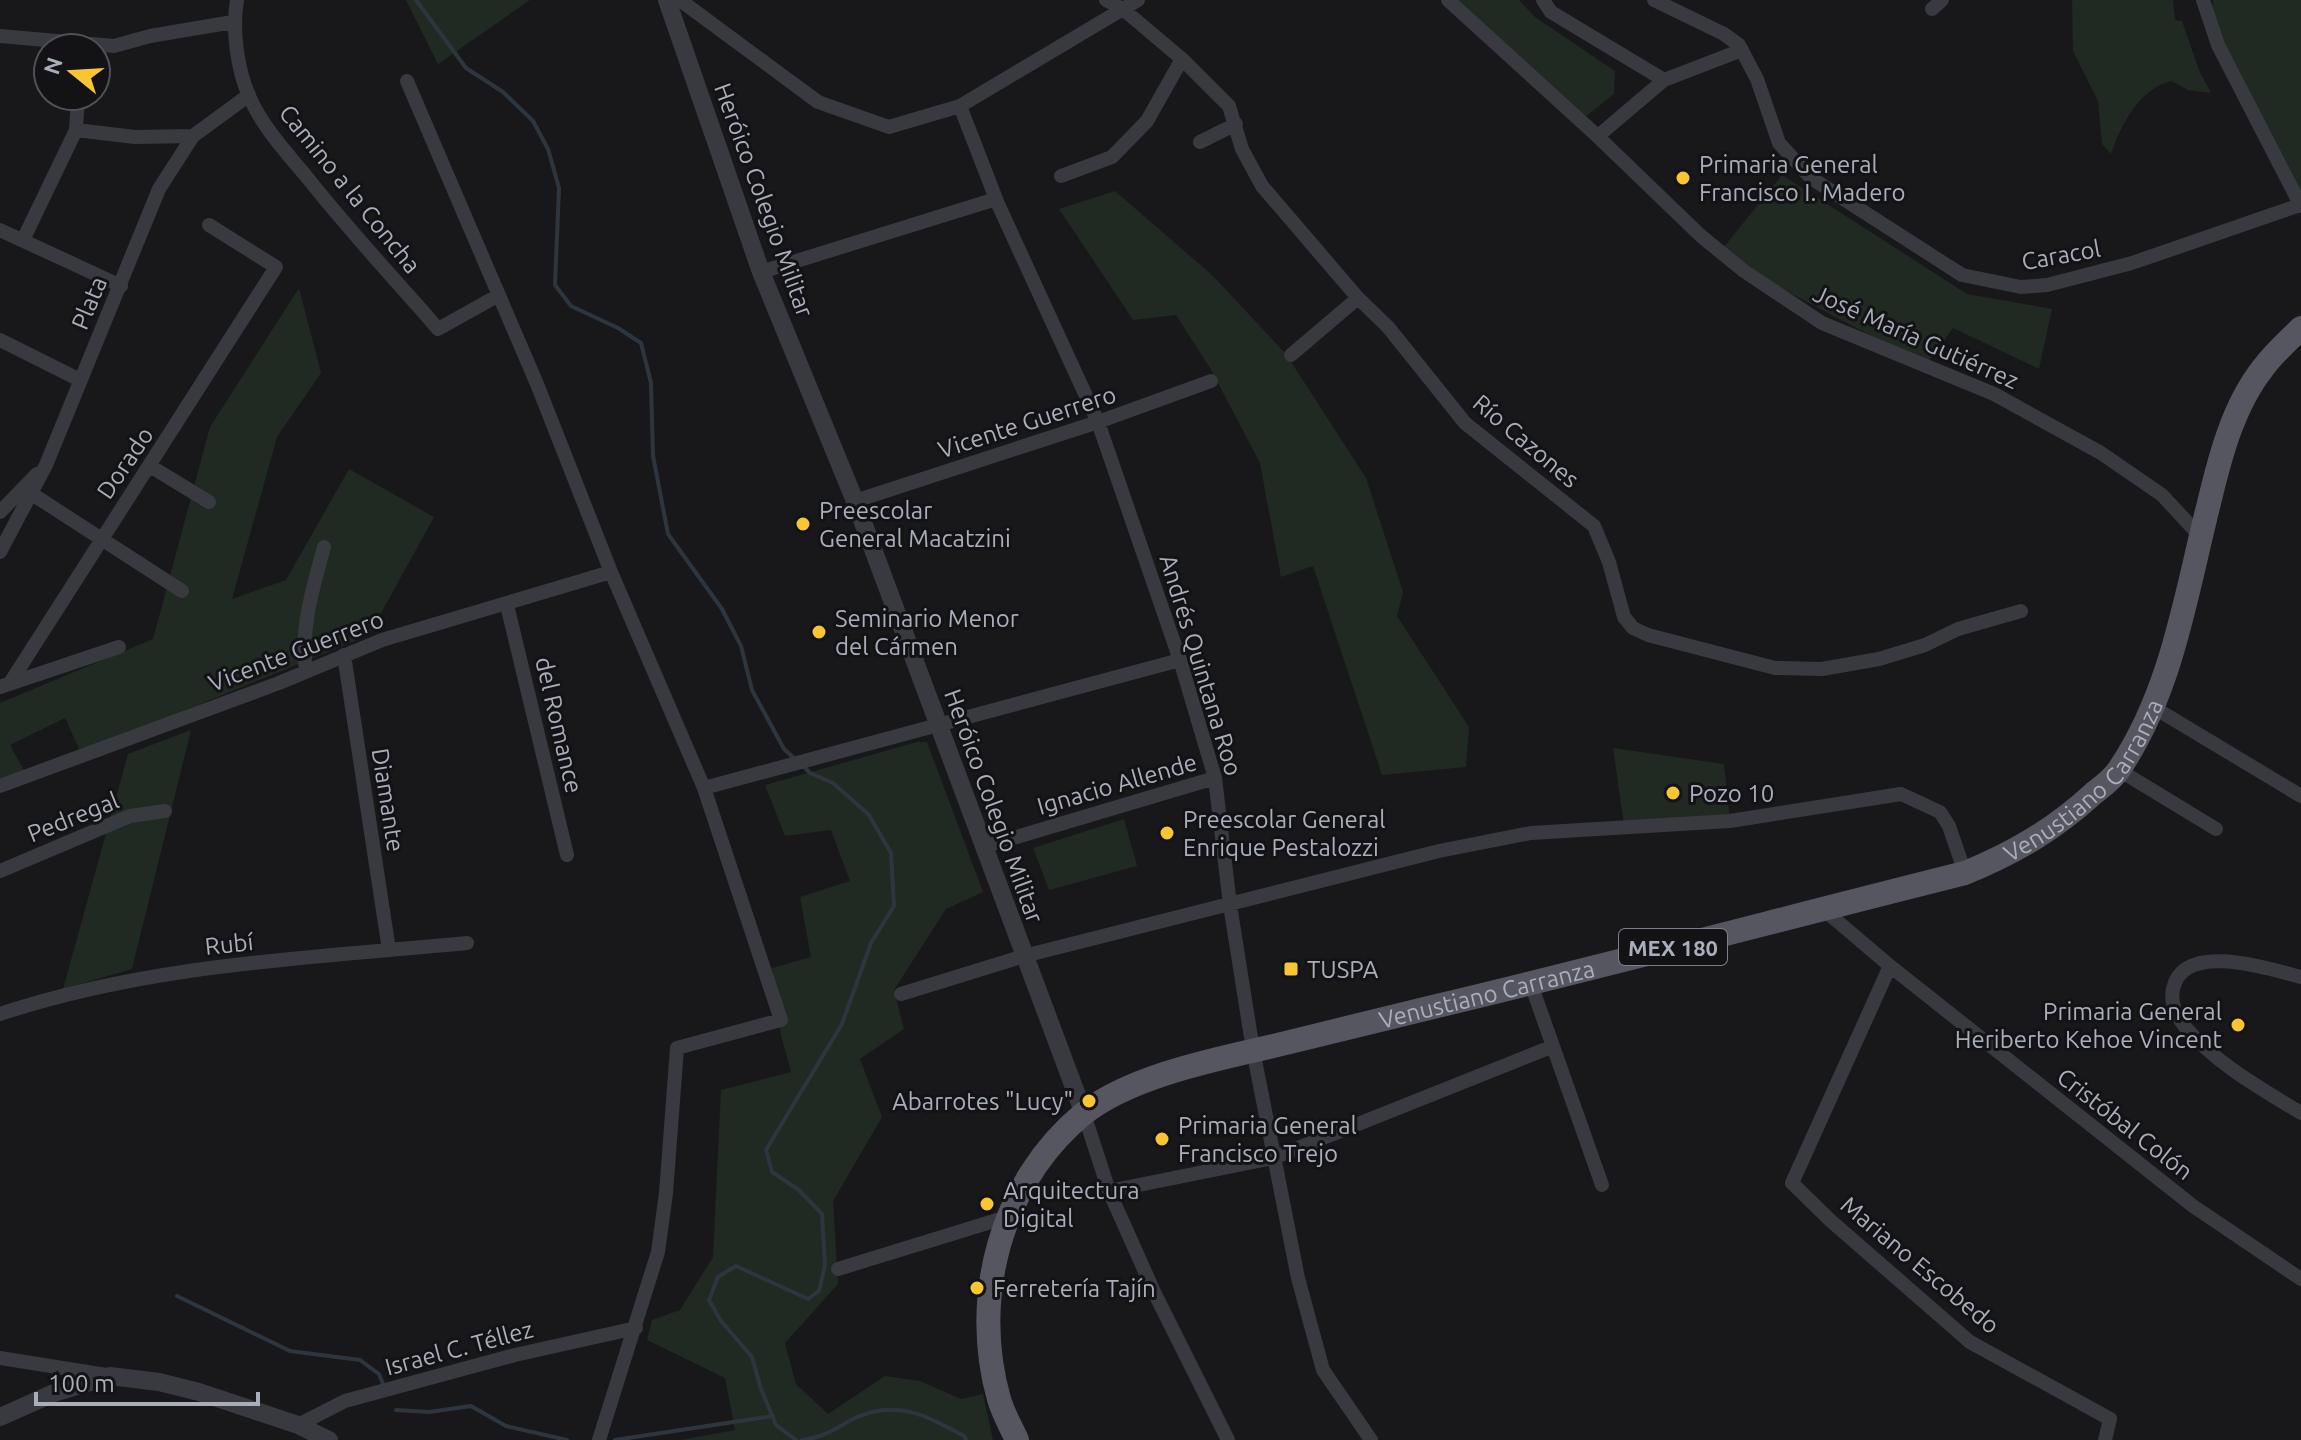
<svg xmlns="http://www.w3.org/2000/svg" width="2301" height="1440" font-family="Ubuntu,sans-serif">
	<rect width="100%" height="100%" fill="#18181b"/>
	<path fill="#202922" d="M 406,0 L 530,0 L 438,64 Z
		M 1453,0 L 1519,0 L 1535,17 L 1615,71 L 1614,94 L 1579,122 Z
		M 2072,0 L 2173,0 L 2175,20 L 2182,21 L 2199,70 L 2211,93 L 2188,90 L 2171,81 C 2139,89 2121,125 2111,154 L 2102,144 L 2098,101 L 2073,51 Z
		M 2213,0 L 2301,0 L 2301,198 L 2212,19 Z
		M 1782,175 L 1967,294 L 2052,309 L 2039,369 L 1953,328 L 1926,365 L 1747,270 L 1723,248 Z
		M 1115,191 L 1212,275 L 1286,354 L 1366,478 L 1403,592 L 1397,616 L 1469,727 L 1466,767 L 1382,775 L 1313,566 L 1281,577 L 1260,463 L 1210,368 L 1176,315 L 1133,320 L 1059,209 Z
		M 299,288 L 321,373 L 277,437 L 232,599 L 286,580 L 349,469 L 434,517 L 369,635 L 81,753 L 65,718 L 10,745 L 26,774 L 0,783 L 0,703 L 153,639 L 210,427 Z
		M 191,730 L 132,969 L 63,989 L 128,754 Z
		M 917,742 L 927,742 L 983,892 L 946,909 L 894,990 L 904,1029 L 860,1059 L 882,1117 L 833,1201 L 838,1284 L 785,1343 L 796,1384 L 828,1414 L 885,1376 L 920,1381 L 961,1399 L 983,1394 L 993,1440 L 681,1440 L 735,1430 L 725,1378 L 647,1340 L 652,1320 L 680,1310 L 713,1257 L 721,1090 L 791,1072 L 781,1035 L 772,968 L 811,957 L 800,897 L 850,881 L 831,830 L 785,836 L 765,785 Z
		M 1613,748 L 1724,764 L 1730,821 L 1624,825 Z
		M 1124,819 L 1137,866 L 1049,890 L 1033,848 Z"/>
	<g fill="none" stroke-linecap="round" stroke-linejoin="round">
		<path stroke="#2d363f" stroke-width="4" d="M 416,0 L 466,68 L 503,92 L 533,121 L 548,149 L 559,188 L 555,285 L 571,306 L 618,328 L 641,343 L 651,383 L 653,456 L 668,534 L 722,609 L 741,646 L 752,690 L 784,749 L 795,759
			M 177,1296 L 290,1351 L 360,1360 L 379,1374 L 383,1384
			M 396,1410 L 429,1412 L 471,1406 L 506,1426 L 567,1440
			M 615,1440 L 773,1416
			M 796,1440 L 776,1425 L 761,1389 L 752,1357 L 721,1321 L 709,1300 L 718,1277 L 736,1266 L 808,1299 L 819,1291 L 825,1265 L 822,1214 L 799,1190 L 772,1172 L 766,1150 L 842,1024 L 871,943 L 894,906 L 891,853 L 869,815 L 833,783 L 810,773 L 802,765
			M 802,1440 C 823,1438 836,1428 853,1419 C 895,1398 927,1416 964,1436 L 966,1440"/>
		<path stroke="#393a40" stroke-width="14" d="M 237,0 C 232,30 237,68 249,96 C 262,126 285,151 306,176 C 344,224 385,269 426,315 L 438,329 L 499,295
			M 680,0 L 818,102 L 889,127 L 960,106 L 1138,0
			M 1106,0 L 1124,10 L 1182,59 L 1229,106 L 1242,149 L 1262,186 L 1358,298 L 1388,327 L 1465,423 L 1594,526 L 1609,562 L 1624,617 L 1633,628 L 1648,635 L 1775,668 L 1822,669 L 1879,659 L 1925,645 L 1958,629 L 2021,611
			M 1448,0 L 1594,133 L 1701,236 L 1744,271 L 1822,323 L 1994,394 L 2101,453 L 2162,495 L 2200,536
			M 1543,0 L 1551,12 L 1664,80
			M 1654,0 L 1724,34 L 1739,45 L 1757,79 L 1779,143 L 1811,178 L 1962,275 L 2021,287 L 2047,285 L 2132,263 L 2300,205
			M 2203,0 L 2218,45 L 2301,206
			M 1932,9 L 1942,0
			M 0,36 L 114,46 L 150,36 L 233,22
			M 407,81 L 537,384 L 611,572 L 704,788 L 781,1020 L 677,1048 L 666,1193 L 658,1252 L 599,1440
			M 960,106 L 998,204 L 1098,422 L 1180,660 L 1215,778 L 1230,905 L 1253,1050 L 1298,1278 L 1323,1370 L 1371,1440
			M 76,130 L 135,137 L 193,136
			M 1598,136 L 1664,80 L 1742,50
			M 1200,142 L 1236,124
			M 1061,176 L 1112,157 L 1147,121 L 1182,59
			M 0,230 L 121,286
			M 23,240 L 76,130 L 78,96
			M 761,272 L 996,199
			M 0,340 L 80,380
			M 1291,355 L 1358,298
			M 150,466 L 209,502
			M 32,494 L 182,591
			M 855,501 L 1098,422 L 1211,381
			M 0,512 L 37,474
			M 0,552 L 46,465 L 159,189 L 193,136 L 249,95
			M 507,605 L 567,855
			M 344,655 L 389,950
			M 306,671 C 300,628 313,588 324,547
			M 10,683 L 276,267 L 209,225
			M 0,687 L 119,647
			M 2153,707 L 2301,796
			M 2119,770 L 2216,829
			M 0,786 L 279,683 L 382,640 L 611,572
			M 704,788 L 1180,660
			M 986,846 L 1215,778
			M 0,871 L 130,816 L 165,811
			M 1823,909 L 1890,966 L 2193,1206 L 2301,1279
			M 1890,966 L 1792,1183 L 1831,1221 L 1970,1342 L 2110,1419 L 2105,1440
			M 2301,977 C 2270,969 2183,940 2173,989 C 2170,1003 2177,1017 2186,1028 C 2218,1065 2260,1088 2301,1113
			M 1531,984 L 1602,1185
			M 901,994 L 1024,956 L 1439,851 L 1531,833 L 1730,821 L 1901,794 L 1940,812 L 1949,826 L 1965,873
			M 0,1014 C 150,964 310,958 467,943
			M 1084,1114 L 1109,1191 L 1155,1294 L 1228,1440
			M 1109,1191 L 1273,1158 L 1551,1047
			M 838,1269 L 1007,1217
			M 0,1358 L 106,1375
			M 298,1425 L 345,1401 L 515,1355 L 636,1328"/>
		<path stroke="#393a40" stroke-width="18" d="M 667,0 L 761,272 L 855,501 L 1084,1114
			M 0,1417 L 54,1393 L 110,1376 L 159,1382 L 199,1392 L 298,1425 L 329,1440"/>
		<path stroke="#55565f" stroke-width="24" id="s1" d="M 1017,1440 C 1011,1427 1003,1413 999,1399 C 970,1297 1001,1182 1083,1114 C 1129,1077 1212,1060 1269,1047 C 1325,1033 1381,1020 1437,1006 C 1613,964 1789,917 1965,873 C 2014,853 2055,829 2094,793 C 2103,786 2114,778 2120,768 C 2173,688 2186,593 2209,503 C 2220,457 2233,406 2263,368 C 2274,353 2288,341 2301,328"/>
	</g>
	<g fill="#f9c532" stroke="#131316" stroke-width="3">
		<circle cx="1683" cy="178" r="8"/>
		<circle cx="803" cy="524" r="8"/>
		<circle cx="819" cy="632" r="8"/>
		<circle cx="1673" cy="793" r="8"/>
		<circle cx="1167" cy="833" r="8"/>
		<rect x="1283" y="961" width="16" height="16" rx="4"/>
		<circle cx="2238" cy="1025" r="8"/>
		<circle cx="1089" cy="1101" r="8"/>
		<circle cx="1162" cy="1139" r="8"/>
		<circle cx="987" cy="1204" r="8"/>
		<circle cx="977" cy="1288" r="8"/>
	</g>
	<g text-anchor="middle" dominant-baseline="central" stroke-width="6" stroke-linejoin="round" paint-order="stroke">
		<rect fill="#131316" stroke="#7d808a" stroke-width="2" x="1619" y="929" width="108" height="36" rx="6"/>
		<g font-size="22" font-weight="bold" fill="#aaaebb">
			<text x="1673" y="947">MEX 180</text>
		</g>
		<g font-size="24" fill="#aaaebb" stroke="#131316" text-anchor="start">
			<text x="1699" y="164">Primaria General<tspan x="1699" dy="28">Francisco I. Madero</tspan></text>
			<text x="819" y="510">Preescolar<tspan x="819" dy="28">General Macatzini</tspan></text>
			<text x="835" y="618">Seminario Menor<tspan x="835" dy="28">del Cármen</tspan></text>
			<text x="1689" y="793">Pozo 10</text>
			<text x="1183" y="819">Preescolar General<tspan x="1183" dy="28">Enrique Pestalozzi</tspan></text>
			<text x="1307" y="969">TUSPA</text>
			<text x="2222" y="1011" text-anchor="end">Primaria General<tspan x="2222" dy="28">Heriberto Kehoe Vincent</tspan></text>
			<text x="1073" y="1101" text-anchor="end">Abarrotes "Lucy"</text>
			<text x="1178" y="1125">Primaria General<tspan x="1178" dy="28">Francisco Trejo</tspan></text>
			<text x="1003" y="1190">Arquitectura<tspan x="1003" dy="28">Digital</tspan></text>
			<text x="993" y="1288">Ferretería Tajín</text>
		</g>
		<g font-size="24" fill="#aaaebb" stroke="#131316">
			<text transform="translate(350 189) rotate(51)">Camino a la Concha</text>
			<text transform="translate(764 200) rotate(70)">Heróico Colegio Militar</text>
			<text transform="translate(2061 255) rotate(-10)">Caracol</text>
			<text transform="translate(89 303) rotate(-67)">Plata</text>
			<text transform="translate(1916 337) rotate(24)">José María Gutiérrez</text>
			<text transform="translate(1027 422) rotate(-18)">Vicente Guerrero</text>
			<text transform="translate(1526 441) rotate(40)">Río Cazones</text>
			<text transform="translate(125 463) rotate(-56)">Dorado</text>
			<text transform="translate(296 651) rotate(-21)">Vicente Guerrero</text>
			<text transform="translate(1201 665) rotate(73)">Andrés Quintana Roo</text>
			<text transform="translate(559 725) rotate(77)">del Romance</text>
			<text stroke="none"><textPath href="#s1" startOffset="1430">Venustiano Carranza</textPath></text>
			<text transform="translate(1117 784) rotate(-16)">Ignacio Allende</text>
			<text transform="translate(388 800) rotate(81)">Diamante</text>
			<text transform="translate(994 806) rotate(70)">Heróico Colegio Militar</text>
			<text transform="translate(73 817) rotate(-22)">Pedregal</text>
			<text transform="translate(229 944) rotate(-6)">Rubí</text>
			<text stroke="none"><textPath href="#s1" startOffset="782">Venustiano Carranza</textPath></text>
			<text transform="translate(2125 1124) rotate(38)">Cristóbal Colón</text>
			<text transform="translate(1920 1265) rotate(40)">Mariano Escobedo</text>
			<text transform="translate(459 1348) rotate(-15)">Israel C. Téllez</text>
		</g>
	</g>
	<g transform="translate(72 72) rotate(288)"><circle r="38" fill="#131316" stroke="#4f5158" stroke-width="2"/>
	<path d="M0-6L14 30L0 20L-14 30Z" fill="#f9c532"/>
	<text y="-12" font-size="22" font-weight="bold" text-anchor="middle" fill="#aaaebb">N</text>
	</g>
	<path d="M36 1392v12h222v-12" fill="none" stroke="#aaaebb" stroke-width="4"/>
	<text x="48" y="1392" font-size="24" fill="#aaaebb" stroke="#131316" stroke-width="6" paint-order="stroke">100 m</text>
</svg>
